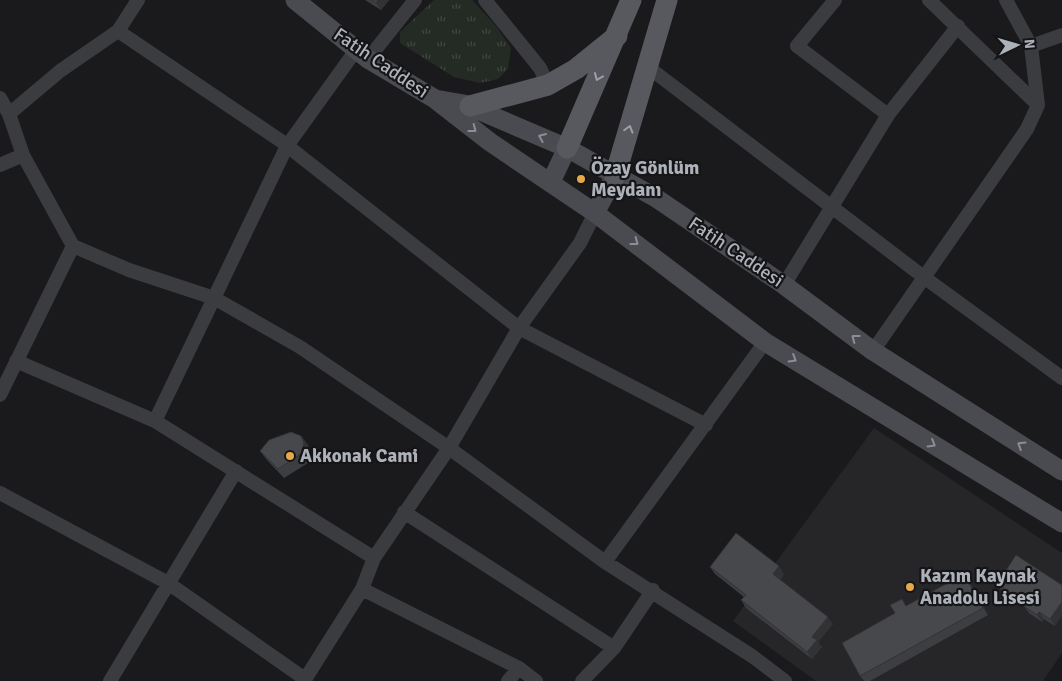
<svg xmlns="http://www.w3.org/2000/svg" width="1062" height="681" font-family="Signika,sans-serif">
	<defs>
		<pattern id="park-tufts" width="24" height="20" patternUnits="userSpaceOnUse" patternTransform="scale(1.25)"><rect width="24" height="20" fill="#242b24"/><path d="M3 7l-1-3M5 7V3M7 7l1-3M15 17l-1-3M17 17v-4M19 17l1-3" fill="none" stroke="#414742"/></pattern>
	</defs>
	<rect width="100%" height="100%" fill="#1a1a1c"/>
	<path fill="#262629" d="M 874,428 L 1062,553 L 1062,653 L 1043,681 L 816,681 L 733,621 Z"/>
	<path fill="url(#park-tufts)" d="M 434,0 L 472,0 L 496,26 L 511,48 L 508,69 L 498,79 L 480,83 L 454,77 L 400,43 L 400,32 Z"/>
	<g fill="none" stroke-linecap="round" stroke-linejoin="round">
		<path stroke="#3b3c40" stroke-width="14" d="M 485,0 L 540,68 L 548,85
			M 835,0 L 797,46 L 888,115
			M 929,0 L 1038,105
			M 118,31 L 281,141 L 519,328 L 706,425
			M 1031,46 L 1062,35
			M 368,59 L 415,0
			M 648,67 L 925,278 L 1062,378
			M 0,98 L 9,114 L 23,155 L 73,246 L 0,395
			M 9,114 L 60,71 L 118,31 L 138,0
			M 0,165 L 23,155
			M 73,246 L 129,270 L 214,298 L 300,347 L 449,448 L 605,562 L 752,656 L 785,681
			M 784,285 L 888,115 L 958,26
			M 873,351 L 1027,129 L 1038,105 L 1031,46 L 1006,0
			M 16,361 L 155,421 L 374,558
			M 155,421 L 287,146 L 356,50
			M 0,493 L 168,583 L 305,679
			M 404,512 L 614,648
			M 605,562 L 765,342
			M 362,589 L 519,668 L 536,681
			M 110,681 L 236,471
			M 304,681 L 362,589 L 374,558 L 449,448 L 519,328 L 580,243 L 595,213
			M 508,681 L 519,668
			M 582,681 L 614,648 L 653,590"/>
		<path stroke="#494b50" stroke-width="19" d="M 295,0 L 368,59 L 435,99 L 464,104 L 567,148 L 656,198 L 784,285 L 873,351 L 1062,471
			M 436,100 L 490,142 L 595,213 L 765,342 L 1062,523
			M 551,182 L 567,148
			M 595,213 L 615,176"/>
		<path stroke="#57595f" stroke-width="21" d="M 470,106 L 548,85 L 576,69 L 617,36
			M 567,148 L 631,0
			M 615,176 L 667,0"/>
	</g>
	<path fill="#3d3e41" d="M 365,0 L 389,0 L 381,10 Z
		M 301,436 L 308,445 L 310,453 L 308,463 L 284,478 L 267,460 L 260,451 Z
		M 1016,555 L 1055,626 L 1044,619 L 1042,622 L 1029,613 L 1024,606 L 1002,591 L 997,584 Z
		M 710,567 L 784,574 L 780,580 L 833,624 L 818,642 L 822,647 L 812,659 L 746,608 L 741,600 L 744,597 L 715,574 Z
		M 964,574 L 969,581 L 988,615 L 870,681 L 864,681 L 860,676 L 907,606 Z"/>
	<path fill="#323235" d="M 378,0 L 389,0 L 381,10 L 376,3 Z
		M 301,436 L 308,445 L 310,453 L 308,463 L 301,454 Z
		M 779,566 L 784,574 L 778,582 L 773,574 Z
		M 964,574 L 969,581 L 988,615 L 983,608 Z
		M 1062,602 L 1062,616 L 1055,626 L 1050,619 Z
		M 1039,612 L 1044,619 L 1042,622 L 1037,615 Z
		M 828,617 L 833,624 L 818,642 L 822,647 L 812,659 L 807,652 L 812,637 Z"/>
	<path fill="#47484c" stroke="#323235" d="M 371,0 L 378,0 L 376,3 Z
		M 291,432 L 301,436 L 304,443 L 301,454 L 278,469 L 260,451 L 269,440 Z
		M 736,533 L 779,566 L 773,574 L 828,617 L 812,637 L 817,640 L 807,652 L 741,600 L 746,595 L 710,567 Z
		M 1016,555 L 1062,585 L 1062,602 L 1050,619 L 1039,612 L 1037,615 L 1024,606 L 1026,603 L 997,584 Z
		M 964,574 L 983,608 L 860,676 L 842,643 L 895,613 L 890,605 L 902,599 L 906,606 Z"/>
	<defs><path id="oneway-chevron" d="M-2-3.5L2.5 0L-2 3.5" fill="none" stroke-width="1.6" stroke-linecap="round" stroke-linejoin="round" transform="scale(1.25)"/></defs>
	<g stroke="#9ca0a8">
		<use href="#oneway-chevron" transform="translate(598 77) rotate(113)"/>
		<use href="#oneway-chevron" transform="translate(629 129) rotate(-74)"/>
	</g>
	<g stroke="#8a8e95">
		<use href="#oneway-chevron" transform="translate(473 129) rotate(37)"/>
		<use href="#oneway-chevron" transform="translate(542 137) rotate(-157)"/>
		<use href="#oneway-chevron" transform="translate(635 242) rotate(37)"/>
		<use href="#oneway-chevron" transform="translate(855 338) rotate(-143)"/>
		<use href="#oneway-chevron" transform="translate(793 359) rotate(31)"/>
		<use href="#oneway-chevron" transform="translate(932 444) rotate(31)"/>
		<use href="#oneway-chevron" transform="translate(1021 445) rotate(-148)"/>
	</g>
	<g fill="#e5a948" stroke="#151517" stroke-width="2">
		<circle cx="581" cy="179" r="5"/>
		<circle cx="290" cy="456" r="5"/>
		<circle cx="910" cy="587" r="5"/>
	</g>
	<g text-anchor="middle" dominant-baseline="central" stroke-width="4.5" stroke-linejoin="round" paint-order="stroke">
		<g font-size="19" fill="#adb2ba" stroke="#151517">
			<text transform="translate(381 63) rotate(34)">Fatih Caddesi</text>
			<text transform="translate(736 252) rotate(34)">Fatih Caddesi</text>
		</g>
		<g font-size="19" font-weight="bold" fill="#adb2ba" stroke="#151517" text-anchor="start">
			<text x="591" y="168">Özay Gönlüm<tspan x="591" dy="22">Meydanı</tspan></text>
			<text x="300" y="456">Akkonak Cami</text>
			<text x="920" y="576">Kazım Kaynak<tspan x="920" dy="22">Anadolu Lisesi</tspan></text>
		</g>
	</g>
	<g transform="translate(1017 45) rotate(85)" stroke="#151517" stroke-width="4" paint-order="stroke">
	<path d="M0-4L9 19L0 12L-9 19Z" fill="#adb2ba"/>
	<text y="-8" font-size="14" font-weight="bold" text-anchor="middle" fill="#adb2ba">N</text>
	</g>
</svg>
